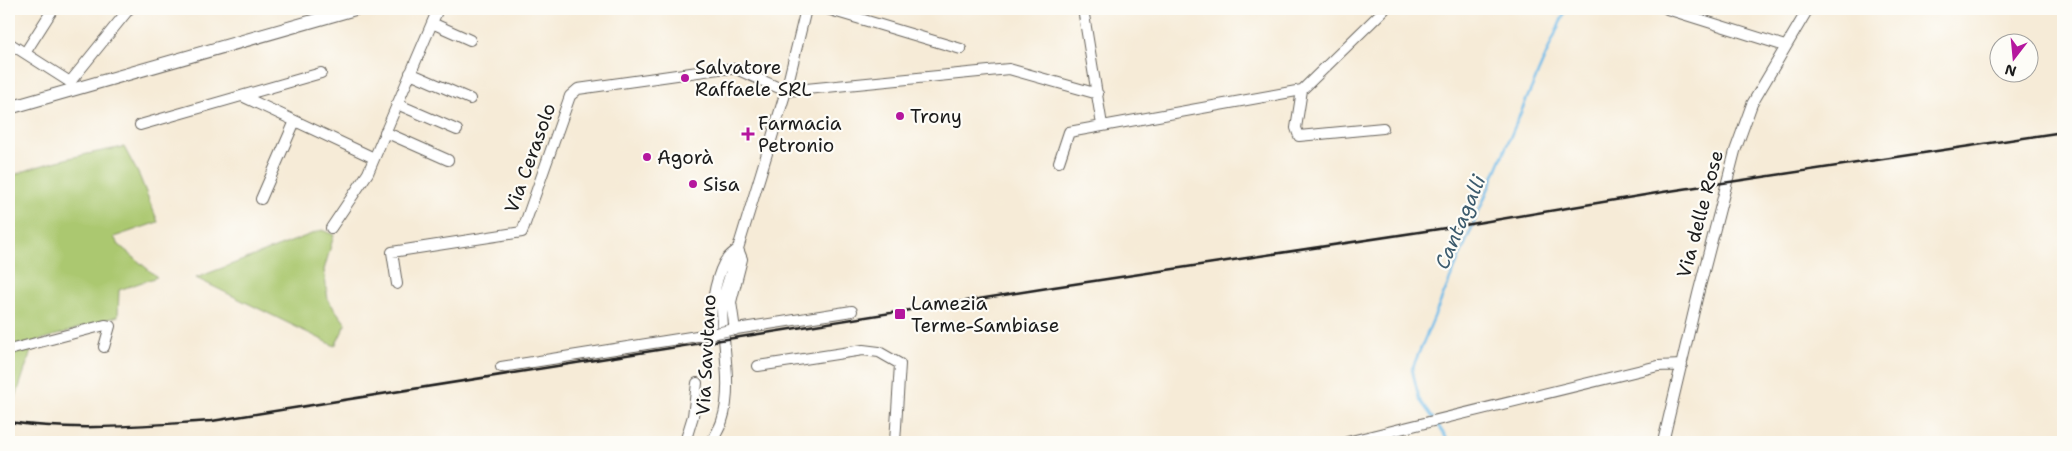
<svg xmlns="http://www.w3.org/2000/svg" width="2072" height="451" font-family="'Shantell Sans',sans-serif">
	<rect width="100%" height="100%" fill="#fdfcf7"/>
	<filter id="ink" filterUnits="userSpaceOnUse"><feTurbulence type="fractalNoise" baseFrequency=".02" numOctaves="2"/><feDisplacementMap in="SourceGraphic" scale="10" xChannelSelector="R" yChannelSelector="G"/><feConvolveMatrix kernelMatrix="1 2 1 2 8 2 1 2 1" color-interpolation-filters="sRGB"/></filter>
	<filter id="wash" filterUnits="userSpaceOnUse"><feTurbulence type="fractalNoise" baseFrequency=".0096" numOctaves="4" result="noise"/><feDisplacementMap in="SourceGraphic" scale="20" xChannelSelector="R" yChannelSelector="G"/><feGaussianBlur stdDeviation="1.12" result="paint"/><feColorMatrix in="noise" values="0 0 0 0 0 0 0 0 0 0 0 0 0 0 0 0 0 1.4 0 .05"/><feComposite in="paint" operator="in"/></filter>
	<g filter="url(#wash)">
		<rect width="100%" height="100%" fill="#f6ebd7"/>
		<path fill="#abc86f" stroke="#647246" d="M 124,147 L 139,175 L 158,222 L 114,237 L 118,244 L 157,277 L 119,290 L 118,316 L 34,342 L 9,418 L 9,177 C 45,162 85,154 124,147 Z
			M 322,230 L 334,235 L 324,270 L 328,300 L 346,324 L 335,346 L 196,278 Z"/>
		<g fill="none" stroke-linecap="round" stroke-linejoin="round">
			<path stroke="#6fbbe9" stroke-width="2.5" d="M 1433,418 L 1419,399 L 1412,369 L 1518,119 L 1566,9
				M 1436,422 L 1449,442"/>
		</g>
	</g>
	<g filter="url(#ink)">
		<g fill="none" stroke-linecap="round" stroke-linejoin="round">
			<defs>
				<path id="minor" d="M 827,9 L 961,49
					M 1083,9 L 1102,125
					M 1667,9 L 1785,46
					M 432,23 L 470,40
					M 9,43 L 70,82 L 129,9
					M 25,53 L 53,9
					M 410,73 L 470,99
					M 1302,90 L 1296,128 L 1299,136 L 1383,128
					M 244,97 L 374,158
					M 397,104 L 457,130
					M 140,125 L 321,73
					M 385,132 L 448,160
					M 1059,162 L 1069,132 L 1302,90 L 1385,9
					M 261,199 L 295,121
					M 331,228 L 368,173 L 438,9
					M 397,284 L 392,252 L 522,232 L 570,96 L 578,89 L 719,69 L 736,69 L 786,91 L 1009,69 L 1098,94
					M 730,330 L 852,311
					M 712,333 C 709,314 715,280 724,263 C 727,257 733,253 738,249 L 742,259 L 731,302 L 735,330
					M 9,350 L 105,325 L 110,326 L 104,347
					M 758,366 L 863,350 L 879,352 L 900,364 L 895,442
					M 501,367 L 716,333
					M 685,442 L 693,416 L 697,383
					M 712,442 C 715,435 720,428 722,421 C 734,386 721,338 722,301 L 786,91 L 806,9
					M 1347,442 L 1658,366 L 1682,365
					M 1663,442 L 1698,294 L 1735,151 L 1752,104 L 1808,9"/>
				<path id="tertiary" d="M 9,108 L 355,9"/>
			</defs>
			<use href="#minor" stroke="#68645d" stroke-width="12"/>
			<use href="#tertiary" stroke="#68645d" stroke-width="14"/>
			<use href="#minor" stroke="#fff" stroke-width="10"/>
			<use href="#tertiary" stroke="#fff" stroke-width="12"/>
			<path stroke="#1c1c1c" stroke-width="2.5" d="M 9,422 C 76,432 145,425 212,421 L 1054,287 L 1459,226 L 1663,192 L 2063,132"/>
			<defs>
				<path id="minor-bridge" d="M 716,333 L 730,330"/>
			</defs>
			<use href="#minor-bridge" stroke="#68645d" stroke-width="12" stroke-linecap="butt"/>
			<use href="#minor-bridge" stroke="#fff" stroke-width="10"/>
		</g>
	</g>
	<g fill="#b5179e" stroke="#fdfcf7" stroke-width="2">
		<circle cx="685" cy="78" r="5"/>
		<circle cx="900" cy="116" r="5"/>
		<path d="M745.5 126.5h5v5h5v5h-5v5h-5v-5h-5v-5h5z"/>
		<circle cx="647" cy="157" r="5"/>
		<circle cx="693" cy="184" r="5"/>
		<rect x="894" y="308" width="12" height="12" rx="2.5"/>
	</g>
	<g text-anchor="middle" dominant-baseline="central" stroke-width="4.5" stroke-linejoin="round" paint-order="stroke">
		<g font-size="19" fill="#1c1c1c" stroke="#fdfcf7" text-anchor="start">
			<text x="695" y="67">Salvatore<tspan x="695" dy="22">Raffaele SRL</tspan></text>
			<text x="910" y="116">Trony</text>
			<text x="758" y="123">Farmacia<tspan x="758" dy="22">Petronio</tspan></text>
			<text x="657" y="157">Agorà</text>
			<text x="703" y="184">Sisa</text>
			<text x="911" y="303">Lamezia<tspan x="911" dy="22">Terme-Sambiase</tspan></text>
		</g>
		<g font-size="19" fill="#1c1c1c" stroke="#fdfcf7">
			<text transform="translate(530 158) rotate(-70)">Via Cerasolo</text>
			<text transform="translate(1700 214) rotate(-75)">Via delle Rose</text>
			<text transform="translate(706 355) rotate(-87)">Via Savutano</text>
		</g>
		<g font-size="20" font-style="italic" fill="#3d5c6e" stroke="#fdfcf7">
			<text transform="translate(1460 222) rotate(-67)">Cantagalli</text>
		</g>
	</g>
	<rect width="2072" height="451" fill="none" stroke="#fdfcf7" stroke-width="30"/>
	<g transform="translate(2014 58) rotate(196)"><circle r="24" fill="#fdfcf7" stroke="#a3a29f"/>
	<path d="M0-4L9 19L0 12L-9 19Z" fill="#b5179e"/>
	<text y="-8" font-size="14" font-weight="bold" text-anchor="middle" fill="#1c1c1c">N</text>
	</g>
</svg>
